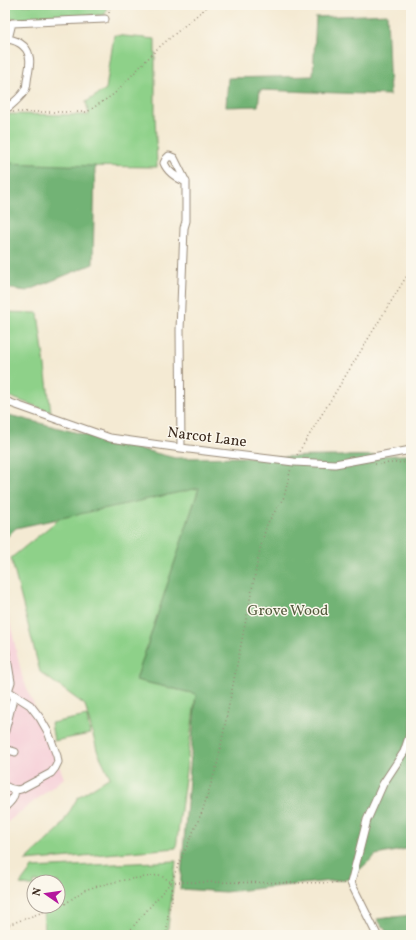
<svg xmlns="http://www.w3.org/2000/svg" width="416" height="940" font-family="Vollkorn,serif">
	<rect width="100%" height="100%" fill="#fbf7ec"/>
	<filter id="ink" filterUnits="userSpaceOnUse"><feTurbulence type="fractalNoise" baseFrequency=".025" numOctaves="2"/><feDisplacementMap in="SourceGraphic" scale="8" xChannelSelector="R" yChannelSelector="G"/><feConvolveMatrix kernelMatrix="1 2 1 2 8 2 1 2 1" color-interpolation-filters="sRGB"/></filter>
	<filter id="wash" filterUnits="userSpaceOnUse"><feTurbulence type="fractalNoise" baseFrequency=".012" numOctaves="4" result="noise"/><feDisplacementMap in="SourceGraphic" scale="16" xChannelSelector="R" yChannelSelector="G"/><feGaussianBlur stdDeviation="0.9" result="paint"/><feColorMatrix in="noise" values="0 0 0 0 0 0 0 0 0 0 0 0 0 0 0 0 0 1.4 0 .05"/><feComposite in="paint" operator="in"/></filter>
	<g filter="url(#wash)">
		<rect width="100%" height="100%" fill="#f4ead3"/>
		<path fill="#f6cfd8" d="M 5,600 L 22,676 L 64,778 L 5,824 Z"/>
		<path fill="#8ed189" stroke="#647e54" d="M 5,5 L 107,5 L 105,15 L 8,19 L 7,31 L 5,31 Z
			M 114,35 L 155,39 L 155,114 L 157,167 L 72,166 L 5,163 L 5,114 L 77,115 L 89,115 L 86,102 L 106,89 Z
			M 5,312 L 38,313 L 51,412 L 5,395 Z
			M 199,488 L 136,680 L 196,694 L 176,848 L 25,861 L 60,828 L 78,797 L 110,777 L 97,750 L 85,705 L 40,672 L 11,558 L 95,490 Z
			M 87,716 L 90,734 L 54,741 L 51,723 Z
			M 176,861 L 167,935 L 40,935 L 44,931 L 43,906 L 58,906 L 58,882 L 34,882 L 34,887 L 20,884 L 32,868 Z"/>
		<path fill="#72b375" stroke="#566e4a" d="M 387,14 L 390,95 L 260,90 L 258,106 L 226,107 L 228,78 L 313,76 L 316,17 Z
			M 5,163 L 95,166 L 93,264 L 27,291 L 5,288 Z
			M 5,414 L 175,458 L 411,455 L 411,848 L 376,855 L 349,879 L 225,892 L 180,889 L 196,694 L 136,680 L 199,488 L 16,528 L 5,539 Z
			M 411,915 L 411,935 L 389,935 L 377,919 Z"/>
	</g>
	<g filter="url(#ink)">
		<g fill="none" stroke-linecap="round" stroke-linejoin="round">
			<defs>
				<path id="minor" d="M 5,39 C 15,39 27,45 29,56 C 31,62 29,69 28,75 C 27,79 27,84 26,88 C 23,96 15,101 9,107 L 5,107
					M 8,39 L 12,23 L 105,19
					M 5,401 L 110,438 L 181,448 L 294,462 L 335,464 L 411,450
					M 181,448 L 180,330 L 184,228 L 186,221 L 186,182 L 174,158 L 169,156 L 166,159 L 164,163 C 168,173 177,178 186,182
					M 5,646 L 11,682 L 8,691 L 6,694
					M 5,731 L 14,695
					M 5,749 L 15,752
					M 5,786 C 10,789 15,791 21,789 L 51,773 L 55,768 L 58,762 L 57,756 L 48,732 L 40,718 L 30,705 L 8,691
					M 5,807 C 11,801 14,799 15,790
					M 377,935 L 351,883 L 367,820 L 383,784 L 404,752 L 411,731"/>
			</defs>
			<use href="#minor" stroke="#988a78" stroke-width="9"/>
			<path stroke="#988a78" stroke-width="1.5" stroke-dasharray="1 3" stroke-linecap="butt" d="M 109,13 L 110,5
				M 13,112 L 87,112 L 114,94 L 157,49 L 209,5
				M 297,455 L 411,269
				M 375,464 L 411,462
				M 171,882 L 345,883
				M 5,926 L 65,904 L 84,890 L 101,885 L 124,880 L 160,875 L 171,882 L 172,900 L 168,912 L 167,930 L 165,935
				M 126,935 L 171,882 L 202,812 L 217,765 L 260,549 L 267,524 L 284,497 L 291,468"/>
			<use href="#minor" stroke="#fff" stroke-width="7"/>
		</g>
	</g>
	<g text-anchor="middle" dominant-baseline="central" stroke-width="3" stroke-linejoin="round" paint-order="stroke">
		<g font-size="15" fill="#3b2a1e" stroke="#fbf7ec">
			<text transform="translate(207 438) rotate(7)">Narcot Lane</text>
		</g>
		<g font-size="15" fill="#545c3e" stroke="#fbf7ec">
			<text x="288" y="611">Grove Wood</text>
		</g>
	</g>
	<rect width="416" height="940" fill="none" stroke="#fbf7ec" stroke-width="20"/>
	<g transform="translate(46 894) rotate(283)"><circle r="19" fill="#fbf7ec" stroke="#aea59a"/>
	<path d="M0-3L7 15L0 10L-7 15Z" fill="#b5179e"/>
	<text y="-6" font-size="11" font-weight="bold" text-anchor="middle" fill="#3b2a1e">N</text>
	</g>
</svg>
